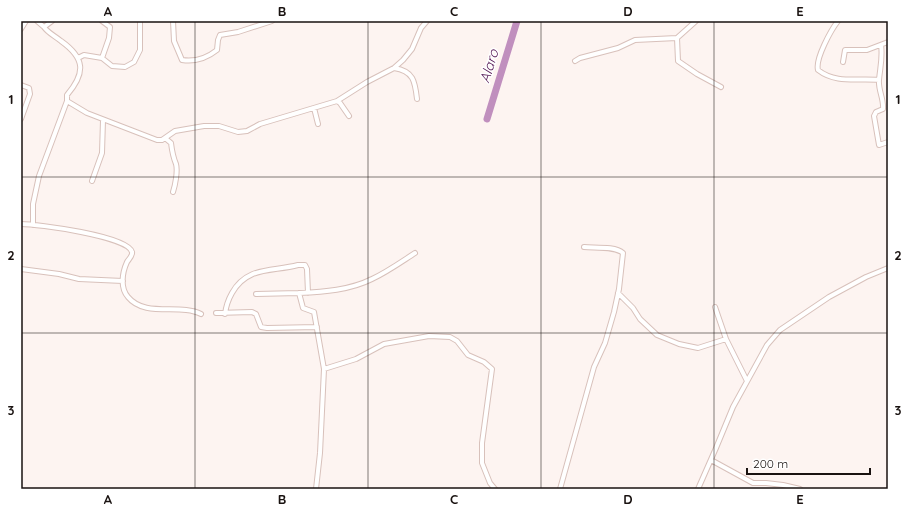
<svg xmlns="http://www.w3.org/2000/svg" width="909" height="510" font-family="Quicksand,sans-serif">
	<rect width="100%" height="100%" fill="#fdf4f1"/>
	<g fill="none" stroke-linecap="round" stroke-linejoin="round">
		<path stroke="#c08fbe" stroke-width="7" d="M 487,119 L 517,21"/>
		<defs>
			<path id="minor" d="M 37,21 L 44,27 L 52,21
				M 173,21 L 174,41 L 182,60 C 195,62 207,58 217,50 L 218,40 L 220,35 L 238,32 L 272,21
				M 696,21 L 677,38 L 678,61 L 697,74 L 721,87
				M 838,21 C 831,30 815,59 818,70 C 836,84 857,78 879,80
				M 44,27 C 48,33 55,36 61,41 C 85,58 86,73 67,95 L 67,101 L 87,113 L 157,140 L 162,140 L 175,131 L 204,126 L 219,126 L 238,132 L 247,131 L 260,124 L 337,101 L 340,103 L 349,116
				M 21,29 L 26,21
				M 881,45 C 883,57 880,68 879,80 C 878,90 884,99 883,109 L 876,112 L 874,116 L 879,145 L 888,142
				M 78,58 L 84,55 L 102,58 L 112,66 L 125,67 L 134,62 L 140,50 L 140,21
				M 102,58 L 109,38 L 110,27 L 102,21
				M 575,61 L 580,58 L 618,48 L 635,40 L 677,38
				M 843,62 L 845,50 L 867,50 L 888,42
				M 394,68 C 414,71 415,82 417,99
				M 21,85 L 29,88 L 30,94 L 21,119
				M 337,101 L 367,82 L 394,68 L 403,60 L 412,49 L 421,28 L 427,21
				M 314,108 L 318,124
				M 165,138 L 171,143 C 172,151 173,157 176,164 C 178,171 175,186 173,192
				M 92,181 L 102,153 L 103,120
				M 21,224 C 37,224 128,236 132,252 C 133,255 129,259 127,262 C 122,273 120,288 128,297 C 145,318 180,303 201,314
				M 33,225 L 33,204 L 39,176 L 67,101
				M 21,269 L 59,274 L 79,279 L 123,281
				M 618,293 L 633,308 L 640,319 L 657,335 L 679,344 L 698,348 L 726,339
				M 256,294 L 299,293
				M 715,307 L 726,339 L 747,381
				M 216,313 L 252,312 L 256,314 L 261,327 L 267,328 L 317,327
				M 225,314 C 226,306 228,300 232,293 C 247,266 272,272 298,265 L 305,265 L 307,269 L 308,293
				M 324,369 L 314,312 L 303,308 L 299,293 C 324,292 350,290 372,279 C 387,272 401,262 415,253
				M 711,460 L 753,483 L 766,483 L 783,485 L 800,489
				M 316,489 L 320,453 L 324,369 L 356,359 L 384,344 L 429,336 L 450,337 L 457,341 L 468,355 L 484,362 L 492,369 L 482,443 L 482,463 L 490,483 L 495,489
				M 560,489 L 594,367 L 605,343 L 614,312 L 619,289 L 623,253 C 615,246 595,248 584,247
				M 698,489 L 716,448 L 733,407 L 767,345 L 780,330 L 829,297 L 866,277 L 888,268"/>
		</defs>
		<use href="#minor" stroke="#d8c1bb" stroke-width="6"/>
		<use href="#minor" stroke="#fff" stroke-width="4"/>
	</g>
	<path fill="none" stroke="#191210" stroke-width="1" stroke-opacity="0.55" d="M 195,21 L 195,489M 368,21 L 368,489M 541,21 L 541,489M 714,21 L 714,489M 21,177 L 888,177M 21,333 L 888,333"/>
	<g text-anchor="middle" dominant-baseline="central" stroke-width="3" stroke-linejoin="round" paint-order="stroke">
		<g font-size="14" font-style="italic" fill="#571b57" stroke="#fff">
			<text transform="translate(489 66) rotate(-73)">Alaro</text>
		</g>
	</g>
	<rect width="909" height="510" fill="none" stroke="#ffffff" stroke-width="44"/>
	<path d="M747 468v6h123v-6" fill="none" stroke="#191210" stroke-width="2"/>
	<text x="753" y="468" font-size="12" fill="#191210" stroke="#ffffff" stroke-width="3" paint-order="stroke">200 m</text>
	<rect x="22" y="22" width="865" height="466" fill="none" stroke="#191210" stroke-width="1.5"/>
	<g font-size="13" text-anchor="middle" font-weight="bold" fill="#191210">
		<text x="108" y="16">A</text>
		<text x="282" y="16">B</text>
		<text x="454" y="16">C</text>
		<text x="628" y="16">D</text>
		<text x="800" y="16">E</text>
		<text x="11" y="104">1</text>
		<text x="898" y="104">1</text>
		<text x="11" y="260">2</text>
		<text x="898" y="260">2</text>
		<text x="11" y="415">3</text>
		<text x="898" y="415">3</text>
		<text x="108" y="504">A</text>
		<text x="282" y="504">B</text>
		<text x="454" y="504">C</text>
		<text x="628" y="504">D</text>
		<text x="800" y="504">E</text>
	</g>
</svg>
